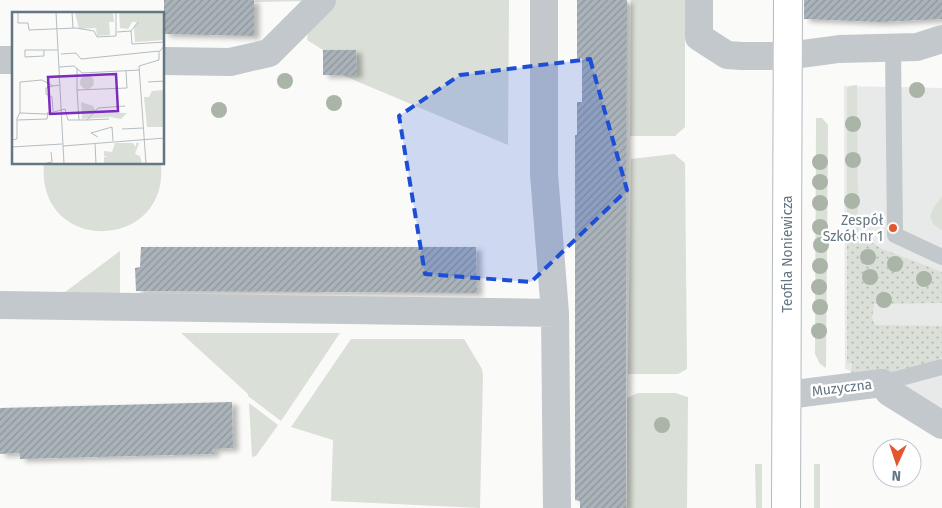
<svg xmlns="http://www.w3.org/2000/svg" width="942" height="508" font-family="'Fira Sans',sans-serif">
	<defs>
		<pattern id="garden-dots" width="8" height="8" patternUnits="userSpaceOnUse" patternTransform="scale(1.25)"><rect width="8" height="8" fill="#dadfd7"/><path d="M2 2h.1M6 6h.1" fill="none" stroke="#b4b9b4" stroke-width="1.8" stroke-linecap="round"/></pattern>
		<pattern id="building-hatch" width="6" height="6" patternUnits="userSpaceOnUse" patternTransform="scale(1.25)"><rect width="6" height="6" fill="#aab3b9"/><path d="M-1 1l2-2M0 6l6-6M5 7l2-2" fill="none" stroke="#8e969c"/></pattern>
		<filter id="shadow"><feDropShadow dx="5.5" dy="3" stdDeviation="2.5" flood-color="#0004"/></filter>
	</defs>
	<rect width="100%" height="100%" fill="#fafaf8"/>
	<path fill="#e8e9e9" d="M 844,86 L 942,88 L 942,409 L 845,369 Z"/>
	<path fill="#dadfd7" d="M 255,0 L 509,0 L 508,145 L 342,75 L 356,75 L 356,50 L 323,50 L 307,40 L 311,1 L 254,2 Z
		M 631,0 L 685,0 L 685,127 L 675,136 L 630,136 Z
		M 857,85 L 858,232 L 847,232 L 847,90 L 849,86 Z
		M 816,118 L 822,118 L 828,125 L 826,368 L 820,364 L 815,354 Z
		M 674,154 L 685,163 L 687,369 L 678,374 L 628,374 L 631,159 Z
		M 44,164 L 161,164 C 169,253 36,254 44,164 Z
		M 942,197 L 942,230 L 933,224 L 930,216 L 934,207 Z
		M 120,251 L 120,301 L 53,301 Z
		M 181,333 L 340,333 L 281,421 L 248,396 L 248,394 Z
		M 351,339 L 464,339 L 482,369 L 483,375 L 480,508 L 331,501 L 333,440 L 291,427 Z
		M 638,393 L 675,393 L 688,397 L 687,508 L 627,508 L 627,398 Z
		M 249,403 L 278,425 L 256,456 L 252,457 Z
		M 755,464 L 762,464 L 762,508 L 756,508 Z
		M 814,464 L 820,464 L 820,508 L 814,508 Z"/>
	<path fill="url(#garden-dots)" d="M 847,232 L 858,232 L 880,248 L 942,272 L 942,303 L 874,304 L 872,318 L 875,325 L 942,326 L 942,357 C 916,372 881,374 851,375 L 852,363 L 847,363 Z"/>
	<path fill="url(#building-hatch)" filter="url(#shadow)" d="M 164,0 L 254,0 L 254,36 L 164,34 Z
		M 577,0 L 627,0 L 626,508 L 580,508 L 580,501 L 575,500 L 575,135 L 577,135 L 577,102 L 582,102 L 582,59 L 577,58 Z
		M 804,0 L 942,0 L 942,19 L 880,22 L 804,19 Z
		M 323,50 L 356,50 L 357,75 L 323,75 Z
		M 141,247 L 476,247 L 477,293 L 136,291 L 135,268 L 140,267 Z
		M 232,402 L 233,448 L 213,449 L 214,454 L 20,459 L 20,453 L 0,454 L 0,408 Z"/>
	<g fill="none" stroke-linecap="round" stroke-linejoin="round">
		<defs>
			<path id="secondary" d="M 786,508 L 788,0"/>
		</defs>
		<use href="#secondary" stroke="#b3babf" stroke-width="30"/>
		<path stroke="#c3c8cc" stroke-width="16" d="M 893,48 L 895,235 L 942,257
			M 882,383 L 942,367"/>
		<path stroke="#c3c8cc" stroke-width="28" d="M 544,0 L 544,174 L 555,313
			M 699,0 L 699,37 L 727,55 L 742,56 L 787,56 L 839,49 L 917,47 L 942,39
			M 0,60 L 14,60
			M 164,61 L 230,62 L 269,53 L 322,0
			M 0,305 L 555,313 L 557,508
			M 787,395 L 882,383 L 889,392 L 942,425"/>
		<use href="#secondary" stroke="#fff" stroke-width="28"/>
	</g>
	<g fill="#aab4a7">
		<circle cx="285" cy="81" r="8"/>
		<circle cx="917" cy="90" r="8"/>
		<circle cx="334" cy="103" r="8"/>
		<circle cx="219" cy="110" r="8"/>
		<circle cx="853" cy="124" r="8"/>
		<circle cx="853" cy="160" r="8"/>
		<circle cx="820" cy="162" r="8"/>
		<circle cx="820" cy="182" r="8"/>
		<circle cx="852" cy="201" r="8"/>
		<circle cx="820" cy="203" r="8"/>
		<circle cx="820" cy="227" r="8"/>
		<circle cx="821" cy="245" r="8"/>
		<circle cx="868" cy="257" r="8"/>
		<circle cx="895" cy="264" r="8"/>
		<circle cx="820" cy="266" r="8"/>
		<circle cx="870" cy="277" r="8"/>
		<circle cx="924" cy="279" r="8"/>
		<circle cx="819" cy="287" r="8"/>
		<circle cx="884" cy="300" r="8"/>
		<circle cx="820" cy="307" r="8"/>
		<circle cx="819" cy="331" r="8"/>
		<circle cx="662" cy="425" r="8"/>
	</g>
	<path fill="#1d4ed8" fill-opacity="0.2" stroke="#1d4ed8" stroke-width="4" stroke-dasharray="10 6" stroke-linejoin="round" d="M 590,59 L 627,190 L 531,282 L 425,274 L 399,116 L 460,75 Z"/>
	<circle fill="#e4572e" stroke="#fff" stroke-width="2" cx="893" cy="228" r="5"/>
	<g text-anchor="middle" dominant-baseline="central" stroke-width="5" stroke-linejoin="round" paint-order="stroke">
		<g font-size="14" fill="#657683" stroke="#fff" text-anchor="end">
			<text x="883" y="220">Zespół<tspan x="883" dy="16">Szkół nr 1</tspan></text>
		</g>
		<g font-size="14" fill="#657683" stroke="#fff">
			<text transform="translate(787 254) rotate(-90)">Teofila Noniewicza</text>
			<text transform="translate(842 388) rotate(-7)">Muzyczna</text>
		</g>
	</g>
	<g transform="translate(12 12)">
		<rect width="152" height="152" fill="#fafaf8"/>
		<path d="M 63,0 L 101,1 L 102,10 L 97,10 L 98,23 L 85,24 L 84,16 L 67,17 ZM 107,0 L 152,0 L 152,28 L 123,30 L 122,15 L 126,10 L 120,10 L 116,17 L 108,16 ZM68 70a7 7 0 1 1 14 0a7 7 0 1 1-14 0ZM 152,78 L 152,115 L 135,115 L 132,85 L 137,85 L 140,79 ZM 69,90 L 81,94 L 84,100 L 115,101 L 109,107 L 99,105 L 70,107 ZM 103,131 L 121,131 L 124,135 L 124,131 L 127,131 L 123,142 L 128,144 L 130,152 L 92,152 L 92,145 L 96,145 L 92,144 L 92,139 L 100,140 Z" fill="#dadfd7"/>
		<path fill="none" stroke="#b5bdc2" stroke-width="1" d="M 44,0 L 52,152M 60,0 L 61,16M 6,1 L 6,11 L 16,11 L 17,18 L 64,16 L 82,19 L 85,25 L 104,24 L 104,0M 119,19 L 120,32 L 153,30M 105,20 L 119,19 L 126,10M 32,38 L 32,44 L 13,45 L 13,38 L 46,38M 49,42 L 64,41 L 69,47 L 147,39M 47,55 L 62,54 L 70,61 L 128,58M 65,56 L 65,78 L 115,76 L 114,59M 136,70 L 153,69M 48,73 L 41,74 L 30,68 L 8,70 L 8,101 L 34,102 L 53,97 L 56,108 L 75,108 L 86,96 L 113,94M 41,74 L 34,76 L 34,82 L 40,85 L 41,99M 65,78 L 67,108M 5,108 L 35,107 L 36,100M 75,108 L 97,107M 110,117 L 131,116M 86,125 L 79,121 L 100,115 L 101,129M 0,128 L 5,127 L 5,106 L 8,101M 83,131 L 84,152M 51,134 L 153,126M 0,135 L 50,132M 31,152 L 40,150 L 39,140M 134,152 L 127,54 L 147,48 L 147,40 L 153,33"/>
		<path fill="#7b2cbf" fill-opacity="0.15" stroke="#7b2cbf" stroke-width="2.5" d="M 104,62 L 106,99 L 38,102 L 36,65 Z"/>
		<rect width="152" height="152" fill="none" stroke="#657683" stroke-width="2.5"/>
	</g>
	<g transform="translate(897 463) rotate(183)"><circle r="24" fill="#ffffff" stroke="#c1c8cd"/>
	<path d="M0-4L9 19L0 12L-9 19Z" fill="#e4572e"/>
	<text y="-8" font-size="14" font-weight="bold" text-anchor="middle" fill="#657683">N</text>
	</g>
</svg>
